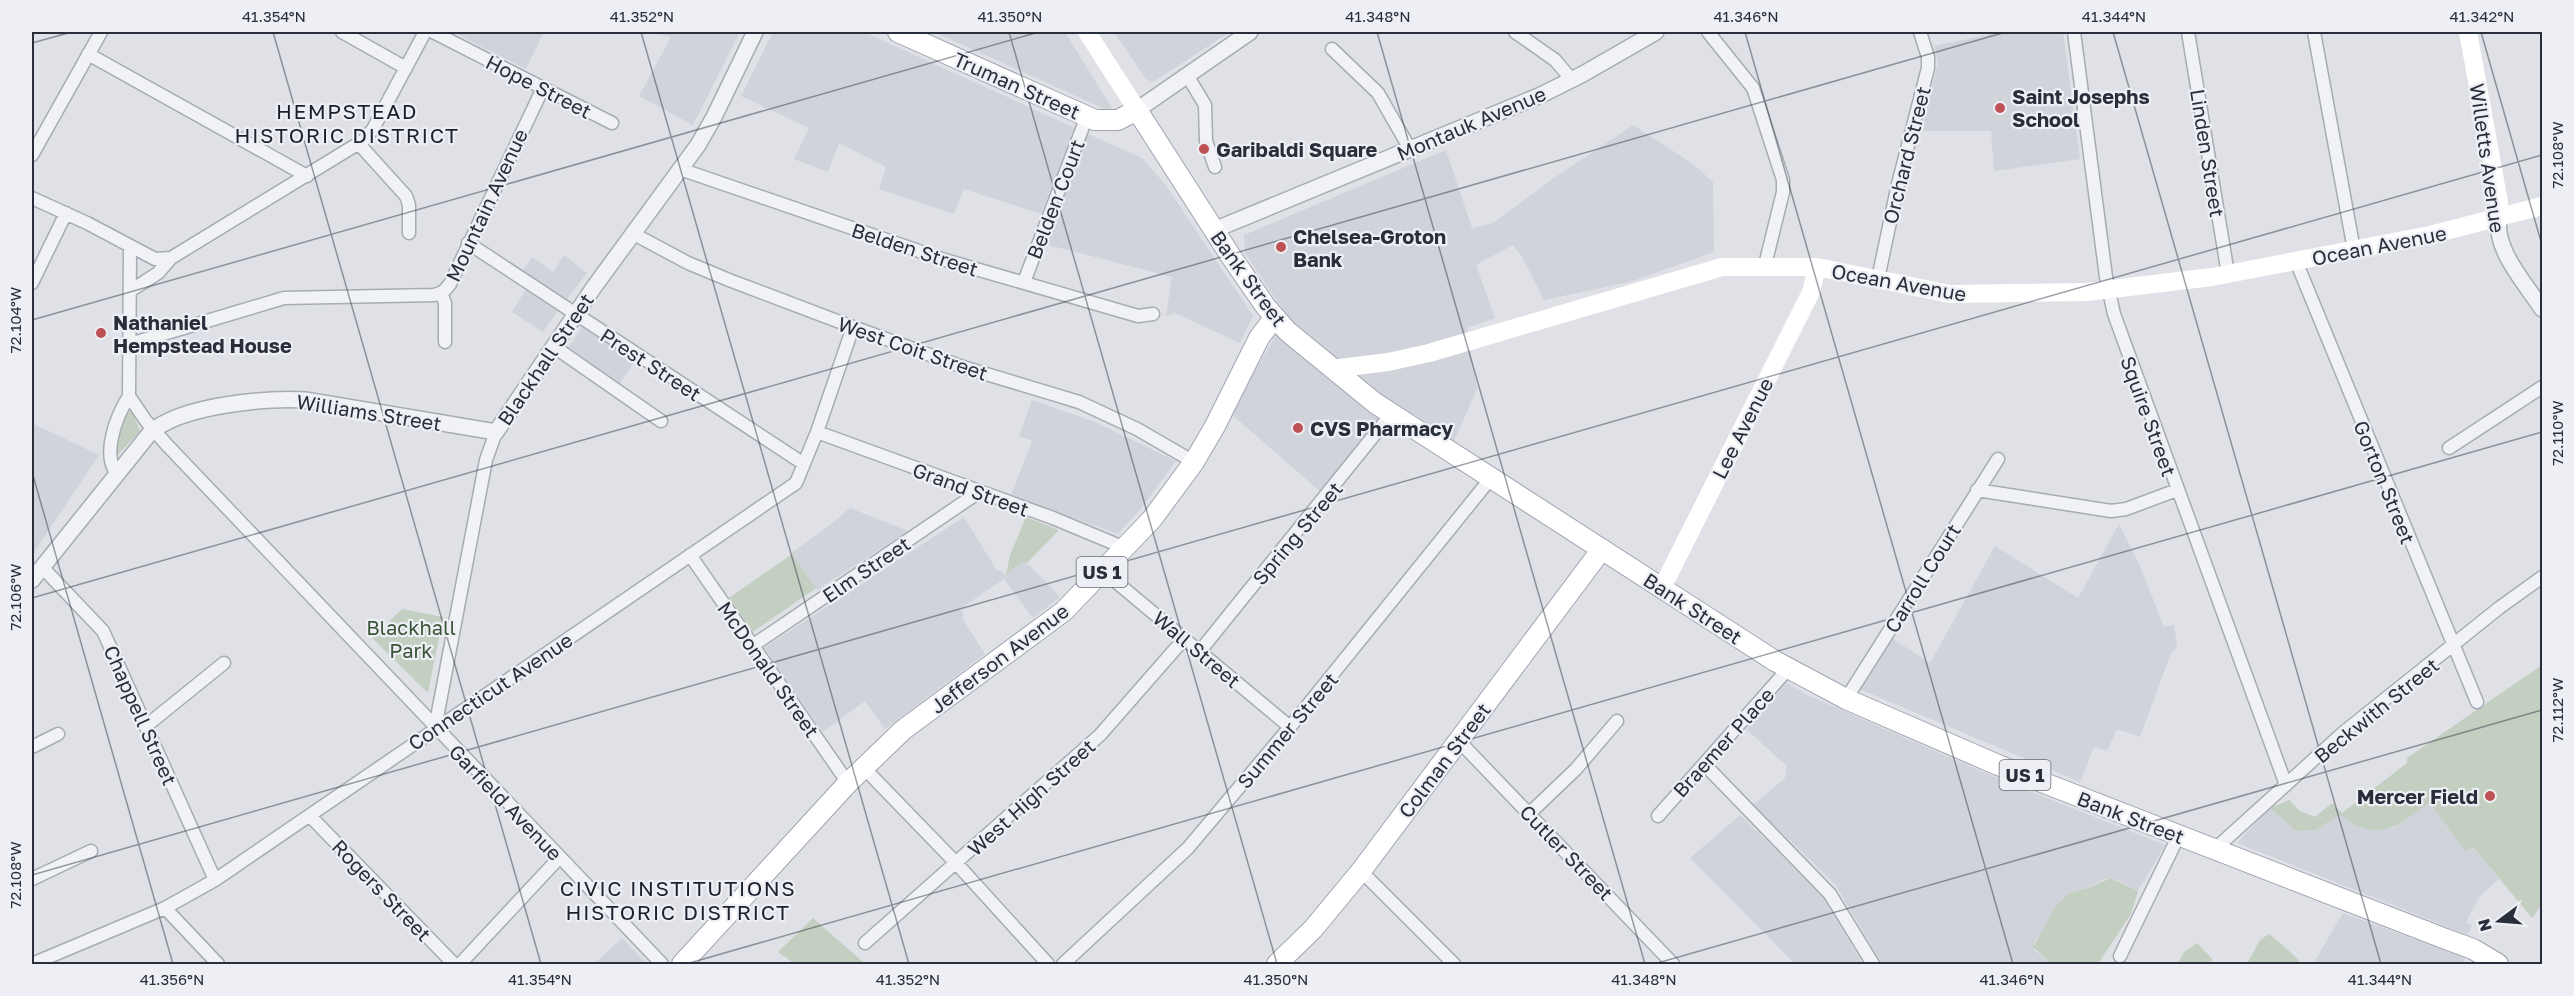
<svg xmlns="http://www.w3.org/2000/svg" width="2574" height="996" font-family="'Golos Text',sans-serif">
	<rect width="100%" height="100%" fill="#dfe1e6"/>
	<path fill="#d1d3db" d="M 453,32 L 544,32 L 526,69 Z
		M 651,32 L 740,32 L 693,125 L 639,96 L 671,37 Z
		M 773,32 L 864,32 L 1075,128 L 1041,214 L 964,189 L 954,214 L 879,189 L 886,167 L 839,143 L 828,172 L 794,159 L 809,128 L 741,96 Z
		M 934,32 L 1065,32 L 1112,108 L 1107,110 Z
		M 1114,32 L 1230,32 L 1153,82 L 1146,79 Z
		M 2001,32 L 2063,32 L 2080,159 L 1994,171 L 1991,131 L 1921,131 L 1938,62 L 1934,46 Z
		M 1633,125 L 1693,164 L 1713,182 L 1714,252 L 1630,282 L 1544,300 L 1521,255 L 1513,245 L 1476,265 L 1495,318 L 1467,328 L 1477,389 L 1454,441 L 1414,414 L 1378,421 L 1321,492 L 1230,413 L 1287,316 L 1245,253 L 1244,235 L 1446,150 L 1472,228 L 1493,223 L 1554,178 Z
		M 1088,134 L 1142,158 L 1165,184 L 1253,316 L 1240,343 L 1175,313 L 1166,316 L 1172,277 L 1045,244 Z
		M 564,255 L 587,273 L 567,299 L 523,270 L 532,257 L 553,272 Z
		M 526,289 L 558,311 L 543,332 L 512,312 Z
		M 583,326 L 635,361 L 618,386 L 566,351 Z
		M 1032,400 L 1095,422 L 1176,461 L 1140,510 L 1118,534 L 1011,495 L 1032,441 L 1019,436 Z
		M 32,423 L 99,455 L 32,555 Z
		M 850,508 L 908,531 L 817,590 L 791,553 L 830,525 Z
		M 964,517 L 996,569 L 1006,575 L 1022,562 L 1027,563 L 1060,597 L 1033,618 L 1004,579 L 960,609 L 964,616 L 962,618 L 985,654 L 885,729 L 865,701 L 823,732 L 764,648 Z
		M 2119,524 L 2140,566 L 2164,627 L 2174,625 L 2177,647 L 2171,653 L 2140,737 L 2117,729 L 2107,751 L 2094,747 L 2080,782 L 1857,688 L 1890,637 L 1930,663 L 1995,546 L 2078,598 Z
		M 1787,683 L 1805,694 L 1999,779 L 2165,845 L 2138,891 L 2118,880 L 2104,879 L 2088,888 L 2067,893 L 2056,906 L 2045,929 L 2035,940 L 2034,950 L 2046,958 L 2048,964 L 1882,964 L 1835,884 L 1753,805 L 1785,778 L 1787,766 L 1746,729 Z
		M 2429,802 L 2465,851 L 2473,847 L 2499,879 L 2480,896 L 2466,922 L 2472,925 L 2468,935 L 2237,843 L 2270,808 L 2296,831 L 2316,830 L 2342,813 L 2393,828 Z
		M 1740,815 L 1821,893 L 1863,964 L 1795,964 L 1690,858 Z
		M 2343,913 L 2465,958 L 2462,964 L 2313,964 Z
		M 622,938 L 647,964 L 594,964 Z"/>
	<path fill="#c2cfc1" d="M 132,411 L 140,431 L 116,457 L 113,452 L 125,414 Z
		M 1026,517 L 1059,530 L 1027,563 L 1022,562 L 1006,575 L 1010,555 Z
		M 792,554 L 816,588 L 753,632 L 729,598 Z
		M 402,609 L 443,617 L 428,693 L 372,638 Z
		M 2542,665 L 2542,904 L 2532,918 L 2473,847 L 2465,851 L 2430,803 C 2405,818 2391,838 2360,827 C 2352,824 2347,818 2339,815 L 2316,830 L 2296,831 L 2270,808 L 2289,800 L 2300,811 L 2315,817 L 2332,803 L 2342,813 L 2407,763 L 2407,758 Z
		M 2111,878 L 2138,891 L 2131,914 L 2098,964 L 2048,964 L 2046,958 L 2033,947 L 2056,906 L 2068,893 L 2088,888 Z
		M 813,918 L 864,963 L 795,964 L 778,952 Z
		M 2269,934 C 2276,939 2299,959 2301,964 L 2247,964 L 2260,940 Z
		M 2197,943 L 2212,959 L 2211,964 L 2178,964 L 2183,953 Z"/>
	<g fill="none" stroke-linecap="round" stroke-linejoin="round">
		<defs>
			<path id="minor" d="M 342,32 L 406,68
				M 433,32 L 612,123
				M 1515,32 L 1555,60 L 1572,80
				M 1708,32 L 1753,88 L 1783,180 L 1783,192 L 1765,265
				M 2074,32 L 2106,277 L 2114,314 L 2286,785
				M 2188,32 L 2228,274
				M 2314,32 L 2354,250
				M 1332,49 L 1378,93 L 1410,149
				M 88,54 L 307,176
				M 1187,75 L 1205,105 L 1206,141 L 1215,167
				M 359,144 L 406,196 L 409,205 L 409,233
				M 32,155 L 101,32
				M 680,169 L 945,260 L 1138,316 L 1153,314
				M 32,198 L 87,223 L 155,259 L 171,258 L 364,140 L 373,129 L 425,32
				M 632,233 L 688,263 L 729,280 L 853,327 L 963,367 L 1079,402 L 1137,429 L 1194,462
				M 468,243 L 804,464
				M 2296,261 L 2477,702
				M 1878,279 L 1898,184 L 1928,68 L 1928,57 L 1920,32
				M 1024,282 L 1087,116
				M 32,283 L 66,213
				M 130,291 L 158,273 L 171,258
				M 441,293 L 445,303 L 445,342
				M 130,344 L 284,298 L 434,295 L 443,292 L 450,284 L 543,88
				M 553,346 L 661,421
				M 129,396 L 146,421 L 167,445 L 662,964
				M 817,432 L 1053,518 L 1125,548
				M 2449,448 L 2542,387
				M 117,474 C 101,454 117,415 129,396 L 130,246
				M 1977,490 L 2111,511 L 2126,509 L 2177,490
				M 690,555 L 848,783
				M 43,568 L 103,631 L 215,880
				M 1103,571 L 1290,727
				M 752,646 L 979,492
				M 1200,651 L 1392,413
				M 1846,699 L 1998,459
				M 146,726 L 224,663
				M 435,728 L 486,460 L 496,432
				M 1458,740 L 1673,964
				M 32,747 L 58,734
				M 1705,765 L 1830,894 L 1873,964
				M 864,768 L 957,864 L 1048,964
				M 1530,813 L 1576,769 L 1617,721
				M 310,816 L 454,964
				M 1658,816 L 1788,669
				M 2215,849 L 2344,732 L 2499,608 L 2542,577
				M 1361,871 L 1454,964
				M 32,879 L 91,851
				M 165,908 L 218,964
				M 865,943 L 1100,735 L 1184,639
				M 2120,956 L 2179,835
				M 32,964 L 165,908 L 215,880 L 796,483 L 817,432 L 853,327
				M 460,964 L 559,858
				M 1063,964 L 1188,848 L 1290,727 L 1491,478"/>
			<path id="tertiary" d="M 1137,110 L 1250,32
				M 2499,219 C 2494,250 2526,284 2542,309
				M 1214,230 L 1541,95 L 1583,74 L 1656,32
				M 32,580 L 150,433 C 181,405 265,398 305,400 L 496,432 L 594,287 L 698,145 L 714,117 L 755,32"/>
			<path id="primary" d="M 898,32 L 1095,120 L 1118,120 L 1137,110 L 1230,255 L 1266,307 L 1287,331 L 1375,403 L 1775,661 L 1846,699 L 1998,765 L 2443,938 L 2473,949 L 2498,964
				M 682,964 L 848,783 L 903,730 L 1064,611 L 1152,519 L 1194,462 L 1215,426 L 1259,338 L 1274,318
				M 1277,964 L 1313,929 L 1361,871 L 1602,549"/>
		</defs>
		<use href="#minor" stroke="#a8abb3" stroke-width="15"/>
		<use href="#tertiary" stroke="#a8abb3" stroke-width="18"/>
		<use href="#primary" stroke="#9fa4b0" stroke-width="22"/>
		<use href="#minor" stroke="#f1f2f5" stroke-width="12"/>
		<use href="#tertiary" stroke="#f1f2f5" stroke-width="15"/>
		<path stroke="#fff" stroke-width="18" d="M 1087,32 L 1137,110
			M 2468,32 L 2499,202 L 2499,219
			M 1332,369 L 1388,362 L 1429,353 L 1722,267 L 1817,267 L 1950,294 L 2087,292 L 2212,277 L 2430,235 L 2542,206
			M 1662,588 L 1811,292 L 1817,267"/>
		<use href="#primary" stroke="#fff" stroke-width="20"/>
	</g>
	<path fill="none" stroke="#292e3b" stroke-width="1.5" stroke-opacity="0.45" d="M 273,32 L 541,964M 641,32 L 909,964M 1009,32 L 1277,964M 1377,32 L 1645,964M 1745,32 L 2013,964M 2113,32 L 2381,964M 2481,32 L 2542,245M 32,43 L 72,32M 32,320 L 1039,32M 32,472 L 173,964M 32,598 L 2006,32M 32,875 L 2542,155M 686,964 L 2542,432M 1654,964 L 2542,710"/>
	<g fill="#bd5154" stroke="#eeeff4" stroke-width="2">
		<circle cx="2000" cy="108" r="6"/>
		<circle cx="1204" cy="149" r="6"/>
		<circle cx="1281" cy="247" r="6"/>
		<circle cx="101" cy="333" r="6"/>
		<circle cx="1298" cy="428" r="6"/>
		<circle cx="2490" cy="796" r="6"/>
	</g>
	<g text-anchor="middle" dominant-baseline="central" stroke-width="4.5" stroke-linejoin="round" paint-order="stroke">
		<g fill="#eeeff4" stroke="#646872" stroke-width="1.5">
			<rect x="1076.5" y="557" width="51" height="30" rx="4.5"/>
			<rect x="1999.5" y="760" width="51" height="30" rx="4.5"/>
		</g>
		<g font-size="18" font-weight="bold" fill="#292e3b">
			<text x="1102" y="572">US 1</text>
			<text x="2025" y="775">US 1</text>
		</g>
		<g font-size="20" fill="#292e3b" stroke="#eeeff4">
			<text transform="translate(1017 85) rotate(24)">Truman Street</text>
			<text transform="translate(539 86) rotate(27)">Hope Street</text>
			<text transform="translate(1471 123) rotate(-23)">Montauk Avenue</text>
			<text transform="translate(2208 153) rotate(81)">Linden Street</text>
			<text transform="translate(1906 155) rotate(-76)">Orchard Street</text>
			<text transform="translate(2488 158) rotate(82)">Willetts Avenue</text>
			<text transform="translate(1055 199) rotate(-69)">Belden Court</text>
			<text transform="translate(486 205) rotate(-65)">Mountain Avenue</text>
			<text transform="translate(2379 245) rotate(-11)">Ocean Avenue</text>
			<text transform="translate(915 249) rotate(18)">Belden Street</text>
			<text transform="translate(1249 278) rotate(54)">Bank Street</text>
			<text transform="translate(1899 282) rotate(10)">Ocean Avenue</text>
			<text transform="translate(913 348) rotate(19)">West Coit Street</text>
			<text transform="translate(545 359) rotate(-56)">Blackhall Street</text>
			<text transform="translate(651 364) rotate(33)">Prest Street</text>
			<text transform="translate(369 412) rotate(9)">Williams Street</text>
			<text transform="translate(2149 416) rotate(70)">Squire Street</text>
			<text transform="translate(1742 428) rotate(-63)">Lee Avenue</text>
			<text transform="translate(2385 482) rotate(68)">Gorton Street</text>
			<text transform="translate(971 489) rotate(20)">Grand Street</text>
			<text transform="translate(1297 533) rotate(-50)">Spring Street</text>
			<text transform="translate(866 569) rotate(-34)">Elm Street</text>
			<text transform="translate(1922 578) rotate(-58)">Carroll Court</text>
			<text transform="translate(1693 608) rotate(33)">Bank Street</text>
			<text transform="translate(1197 649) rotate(40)">Wall Street</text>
			<text transform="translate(999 658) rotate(-37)">Jefferson Avenue</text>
			<text transform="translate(769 669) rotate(55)">McDonald Street</text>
			<text transform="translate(490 691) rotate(-34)">Connecticut Avenue</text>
			<text transform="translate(2376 710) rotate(-39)">Beckwith Street</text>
			<text transform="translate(141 715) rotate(66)">Chappell Street</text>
			<text transform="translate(1287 730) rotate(-50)">Summer Street</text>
			<text transform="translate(1723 742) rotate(-48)">Braemer Place</text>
			<text transform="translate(1444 760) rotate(-53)">Colman Street</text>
			<text transform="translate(1031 797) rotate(-42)">West High Street</text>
			<text transform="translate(506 802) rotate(46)">Garfield Avenue</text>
			<text transform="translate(2131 817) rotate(21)">Bank Street</text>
			<text transform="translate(1567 852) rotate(46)">Cutler Street</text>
			<text transform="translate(382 890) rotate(46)">Rogers Street</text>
		</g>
		<g font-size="20" font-weight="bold" fill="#292e3b" stroke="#eeeff4" text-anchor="start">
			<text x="2012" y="96">Saint Josephs<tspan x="2012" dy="23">School</tspan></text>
			<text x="1216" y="149">Garibaldi Square</text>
			<text x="1293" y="236">Chelsea-Groton<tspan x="1293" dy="23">Bank</tspan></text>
			<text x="113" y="322">Nathaniel<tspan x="113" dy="23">Hempstead House</tspan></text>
			<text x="1310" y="428">CVS Pharmacy</text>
			<text x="2478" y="796" text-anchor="end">Mercer Field</text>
		</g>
		<g font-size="20" fill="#3a5538" stroke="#eeeff4">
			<text x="411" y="627">Blackhall<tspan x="411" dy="23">Park</tspan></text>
		</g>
		<g font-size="21" letter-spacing="1.5" fill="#1c1f2c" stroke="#eeeff4">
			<text x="347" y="111">HEMPSTEAD<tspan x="347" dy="24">HISTORIC DISTRICT</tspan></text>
			<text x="678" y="888">CIVIC INSTITUTIONS<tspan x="678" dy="24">HISTORIC DISTRICT</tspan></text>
		</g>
	</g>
	<rect width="2574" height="996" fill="none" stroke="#eeeff4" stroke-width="66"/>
	<g transform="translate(2499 921) rotate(254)" stroke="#eeeff4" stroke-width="4.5" paint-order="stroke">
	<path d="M0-4.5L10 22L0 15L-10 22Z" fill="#292e3b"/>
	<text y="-9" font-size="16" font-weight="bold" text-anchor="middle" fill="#292e3b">N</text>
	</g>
	<rect x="33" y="33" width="2508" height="930" fill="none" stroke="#292e3b" stroke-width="2"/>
	<g font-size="15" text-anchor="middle" fill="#292e3b">
		<text x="274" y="22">41.354°N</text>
		<text x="642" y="22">41.352°N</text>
		<text x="1010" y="22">41.350°N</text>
		<text x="1378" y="22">41.348°N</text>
		<text x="1746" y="22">41.346°N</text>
		<text x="2114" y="22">41.344°N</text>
		<text x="2482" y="22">41.342°N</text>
		<text transform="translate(2558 155) rotate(-90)" y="5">72.108°W</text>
		<text transform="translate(16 320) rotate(-90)" y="5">72.104°W</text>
		<text transform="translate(2558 433) rotate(-90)" y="5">72.110°W</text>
		<text transform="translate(16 597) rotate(-90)" y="5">72.106°W</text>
		<text transform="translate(2558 710) rotate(-90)" y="5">72.112°W</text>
		<text transform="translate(16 875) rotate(-90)" y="5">72.108°W</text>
		<text x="172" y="985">41.356°N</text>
		<text x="540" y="985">41.354°N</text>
		<text x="908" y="985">41.352°N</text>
		<text x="1276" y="985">41.350°N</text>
		<text x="1644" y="985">41.348°N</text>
		<text x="2012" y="985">41.346°N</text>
		<text x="2380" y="985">41.344°N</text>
	</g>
</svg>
